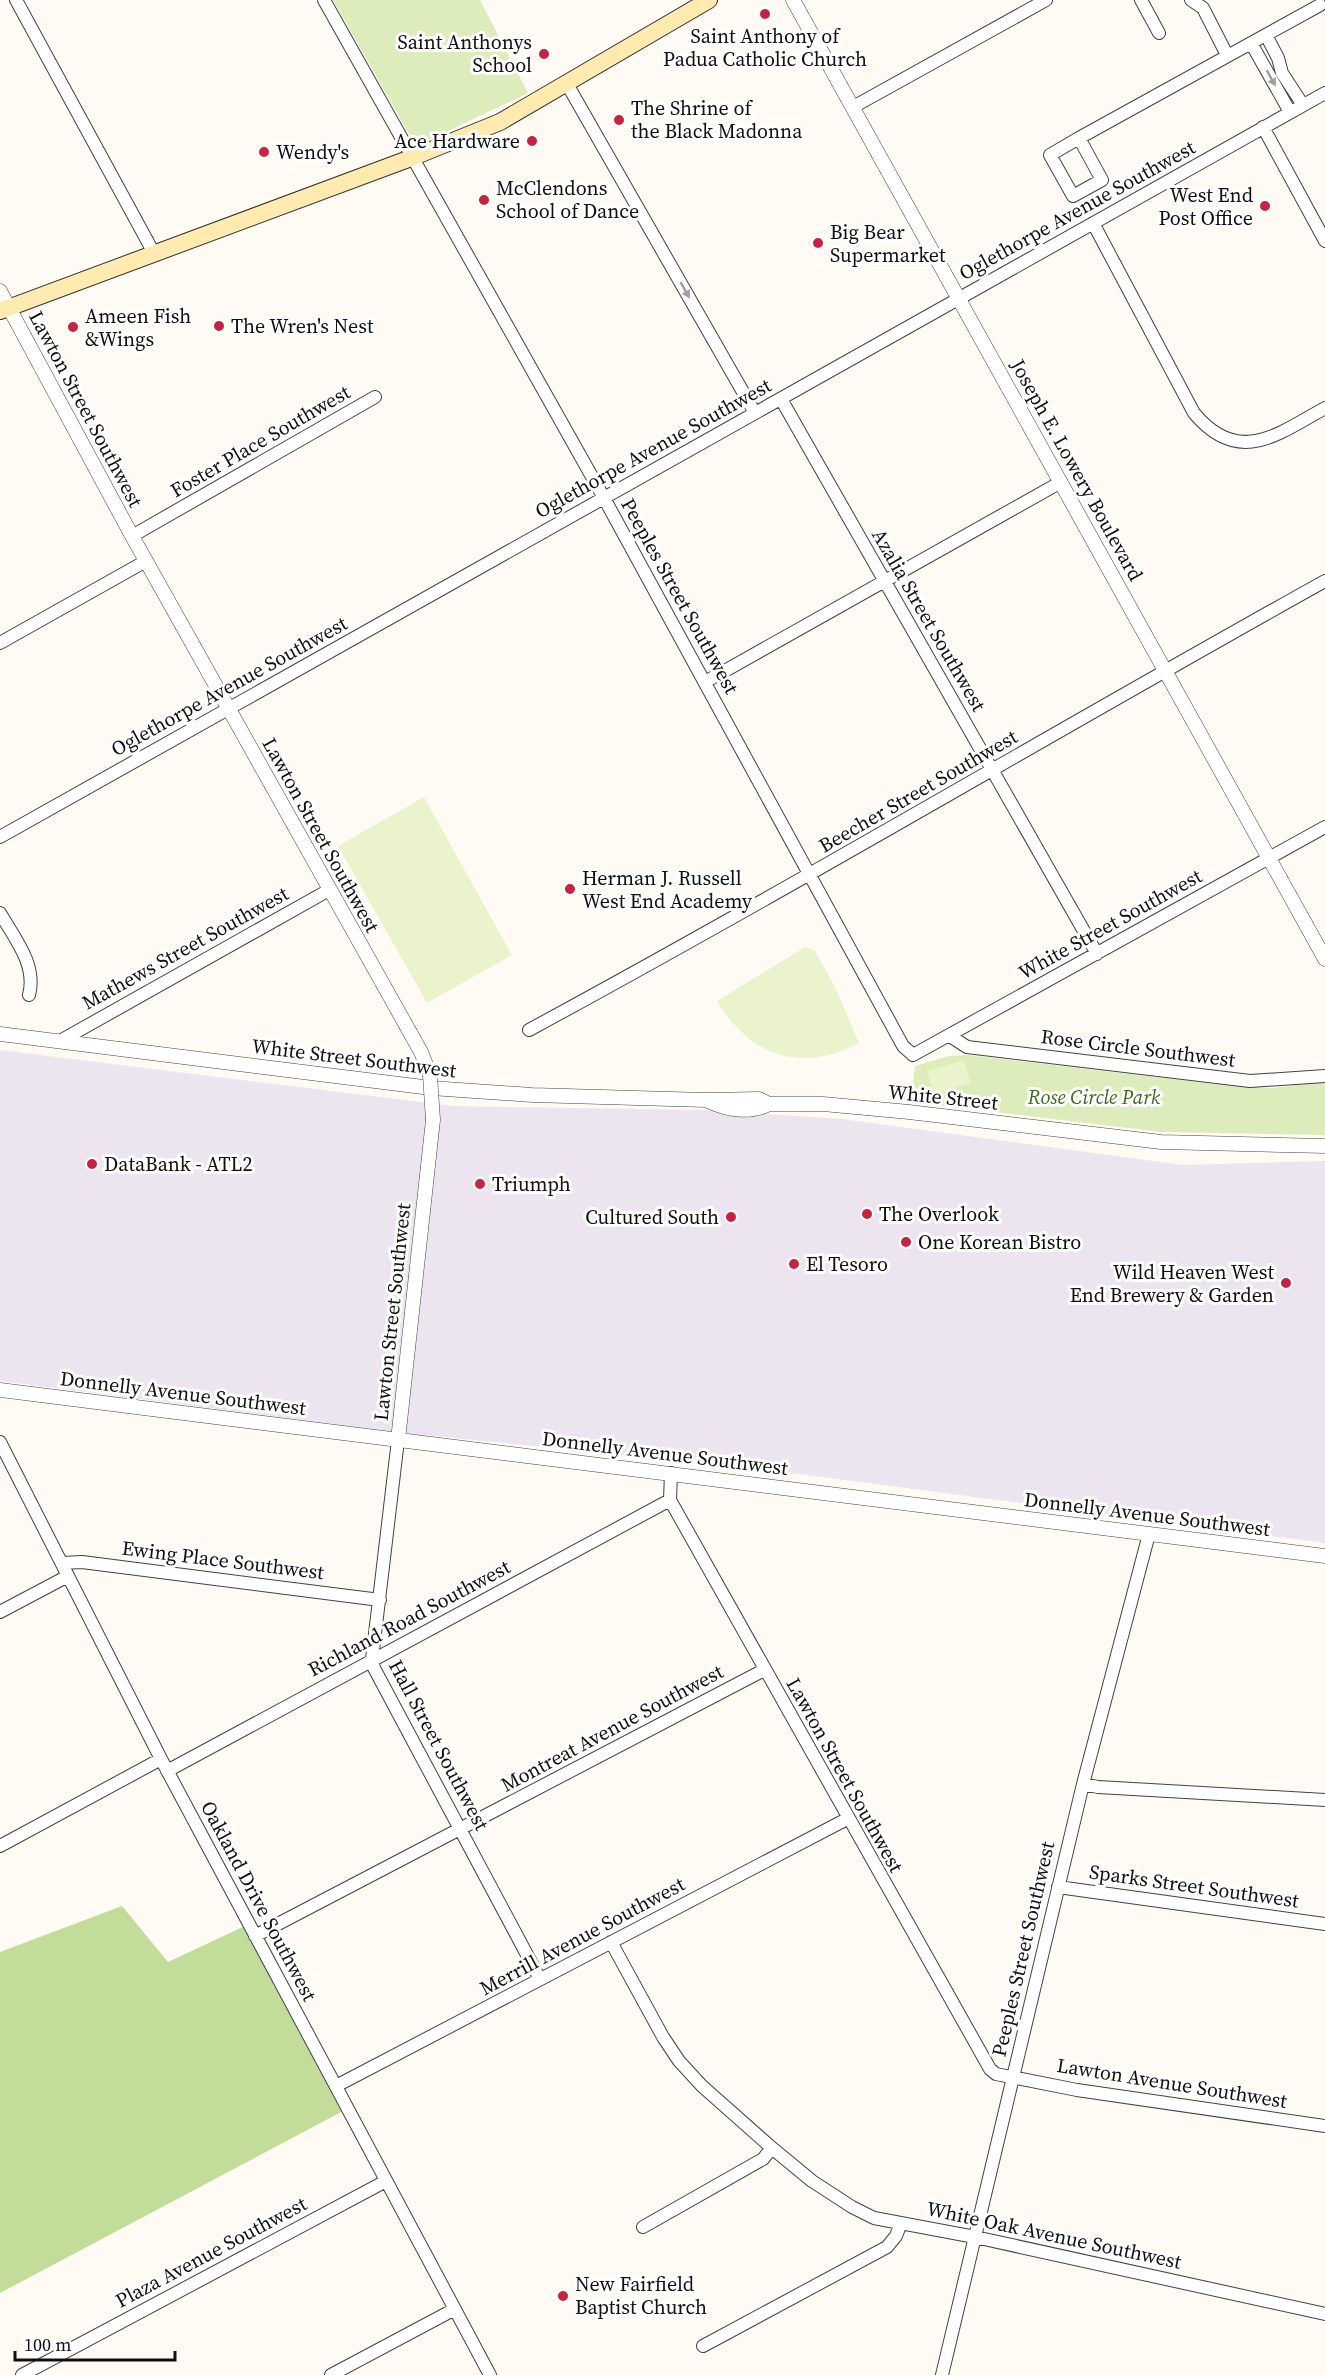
<svg xmlns="http://www.w3.org/2000/svg" width="1325" height="2375" font-family="'Source Serif 4',serif">
	<rect width="100%" height="100%" fill="#fffbf4"/>
	<path fill="#ece5ef" d="M 0,1050 L 453,1106 L 704,1110 L 842,1119 L 1183,1165 L 1325,1161 L 1325,1543 L 739,1466 L 412,1434 L 0,1381 Z"/>
	<path fill="#dcecbb" d="M 333,0 L 480,0 L 528,93 L 416,146 Z
		M 967,1055 L 1232,1086 L 1274,1088 L 1325,1081 L 1325,1135 L 1161,1132 L 911,1102 L 915,1066 L 949,1056 Z"/>
	<path fill="#c2dd9a" d="M 122,1906 L 168,1962 L 249,1924 L 345,2110 L 0,2293 L 0,1952 Z"/>
	<path fill="#ebf3cd" d="M 424,797 L 512,955 L 427,1003 L 338,846 Z
		M 805,947 L 815,951 L 835,987 L 859,1043 C 801,1074 750,1056 717,1001 Z
		M 964,1060 L 971,1083 L 934,1094 L 927,1071 Z"/>
	<g fill="none" stroke-linecap="round" stroke-linejoin="round">
		<defs>
			<path id="minor" d="M 16,0 L 155,255
				M 324,0 L 604,498 L 903,1046 L 913,1055 L 1325,827
				M 1141,0 L 1159,33
				M 1191,0 L 1203,8 L 1227,55
				M 1266,35 L 1278,58 L 1282,73 L 1303,105
				M 1251,43 L 1290,112
				M 567,84 L 755,413
				M 853,107 L 1046,0
				M 1263,127 L 1325,241
				M 1079,138 L 1320,5
				M 1079,138 L 1102,180 L 1073,196 L 1050,155 Z
				M 1093,223 L 1194,413 C 1238,466 1277,435 1325,408
				M 781,399 L 1097,954
				M 132,536 L 375,397
				M 0,643 L 146,561
				M 705,682 L 1061,482
				M 0,837 L 1325,93
				M 0,913 C 15,939 37,965 29,995
				M 529,1030 C 797,885 1059,729 1325,581
				M 950,1036 L 967,1047 L 1250,1081 L 1325,1076
				M 60,1041 L 329,890
				M 398,1440 L 372,1659 L 374,1668 L 540,1979
				M 0,1442 L 161,1759 L 490,2375
				M 671,1473 L 670,1500 L 990,2069 L 996,2074 L 1077,2090 L 1325,2126
				M 62,1563 L 82,1562 L 380,1600
				M 0,1612 L 68,1576
				M 167,1771 L 670,1500
				M 1083,1784 L 1098,1787 L 1325,1800
				M 0,1846 L 161,1759
				M 1058,1887 L 1325,1924
				M 255,1936 L 764,1670
				M 611,1942 L 663,2037 L 679,2061 L 702,2086 L 772,2148 L 812,2181 L 852,2207 L 874,2218 L 975,2237 L 1325,2314
				M 336,2086 L 847,1819
				M 643,2227 L 763,2159 L 772,2148
				M 703,2346 L 887,2247 L 896,2236 L 901,2223
				M 22,2375 L 386,2181
				M 331,2375 L 455,2309
				M 942,2375 L 1083,1784 L 1149,1534"/>
			<path id="tertiary" d="M 793,0 L 1325,959
				M 0,291 L 132,536 L 421,1052 L 430,1075
				M 0,1034 L 431,1088 L 532,1095 L 706,1100 L 759,1099 L 769,1104 L 823,1104 L 909,1112 L 1161,1142 L 1325,1146
				M 708,1101 C 727,1110 750,1114 769,1104
				M 0,1390 L 1325,1556
				M 398,1440 L 433,1120"/>
			<path id="secondary" d="M 0,311 L 411,158 L 500,122 L 709,0"/>
		</defs>
		<use href="#minor" stroke="#434343" stroke-width="14"/>
		<use href="#tertiary" stroke="#434343" stroke-width="15"/>
		<use href="#secondary" stroke="#323232" stroke-width="18"/>
		<use href="#minor" stroke="#fff" stroke-width="12"/>
		<use href="#tertiary" stroke="#fff" stroke-width="14"/>
		<use href="#secondary" stroke="#ffeaaf" stroke-width="16"/>
		<defs>
			<path id="tertiary-bridge" d="M 430,1075 L 433,1120"/>
		</defs>
		<use href="#tertiary-bridge" stroke="#434343" stroke-width="15" stroke-linecap="butt"/>
		<use href="#tertiary-bridge" stroke="#fff" stroke-width="14"/>
	</g>
	<defs><path id="oneway-solid" d="M-6-.8H1V-3.2L6.5 0L1 3.2V.8H-6Z" transform="scale(1.5)"/></defs>
	<g fill="#9f9f9f">
		<use href="#oneway-solid" transform="translate(1271 78) rotate(61)"/>
		<use href="#oneway-solid" transform="translate(685 290) rotate(60)"/>
	</g>
	<g fill="#c62343" stroke="#fff" stroke-width="2">
		<circle cx="765" cy="14" r="6"/>
		<circle cx="544" cy="54" r="6"/>
		<circle cx="619" cy="120" r="6"/>
		<circle cx="532" cy="141" r="6"/>
		<circle cx="264" cy="152" r="6"/>
		<circle cx="484" cy="200" r="6"/>
		<circle cx="1265" cy="206" r="6"/>
		<circle cx="818" cy="243" r="6"/>
		<circle cx="219" cy="326" r="6"/>
		<circle cx="73" cy="327" r="6"/>
		<circle cx="570" cy="889" r="6"/>
		<circle cx="92" cy="1164" r="6"/>
		<circle cx="480" cy="1184" r="6"/>
		<circle cx="867" cy="1214" r="6"/>
		<circle cx="731" cy="1217" r="6"/>
		<circle cx="906" cy="1242" r="6"/>
		<circle cx="794" cy="1264" r="6"/>
		<circle cx="1286" cy="1283" r="6"/>
		<circle cx="563" cy="2296" r="6"/>
	</g>
	<g text-anchor="middle" dominant-baseline="central" stroke-width="6" stroke-linejoin="round" paint-order="stroke">
		<g font-size="20" fill="#101010" stroke="#fff" text-anchor="start">
			<text x="765" y="36" text-anchor="middle">Saint Anthony of<tspan x="765" dy="23">Padua Catholic Church</tspan></text>
			<text x="532" y="42" text-anchor="end">Saint Anthonys<tspan x="532" dy="23">School</tspan></text>
			<text x="631" y="108">The Shrine of<tspan x="631" dy="23">the Black Madonna</tspan></text>
			<text x="520" y="141" text-anchor="end">Ace Hardware</text>
			<text x="276" y="152">Wendy's</text>
			<text x="496" y="188">McClendons<tspan x="496" dy="23">School of Dance</tspan></text>
			<text x="1253" y="195" text-anchor="end">West End<tspan x="1253" dy="23">Post Office</tspan></text>
			<text x="830" y="232">Big Bear<tspan x="830" dy="23">Supermarket</tspan></text>
			<text x="85" y="316">Ameen Fish<tspan x="85" dy="23">&amp;Wings</tspan></text>
			<text x="231" y="326">The Wren's Nest</text>
			<text x="582" y="878">Herman J. Russell<tspan x="582" dy="23">West End Academy</tspan></text>
			<text x="104" y="1164">DataBank - ATL2</text>
			<text x="492" y="1184">Triumph</text>
			<text x="879" y="1214">The Overlook</text>
			<text x="719" y="1217" text-anchor="end">Cultured South</text>
			<text x="918" y="1242">One Korean Bistro</text>
			<text x="806" y="1264">El Tesoro</text>
			<text x="1274" y="1272" text-anchor="end">Wild Heaven West<tspan x="1274" dy="23">End Brewery &amp; Garden</tspan></text>
			<text x="575" y="2284">New Fairfield<tspan x="575" dy="23">Baptist Church</tspan></text>
		</g>
		<g font-size="20" fill="#101010" stroke="#fff">
			<text transform="translate(1077 210) rotate(-29)">Oglethorpe Avenue Southwest</text>
			<text transform="translate(86 409) rotate(62)">Lawton Street Southwest</text>
			<text transform="translate(260 441) rotate(-30)">Foster Place Southwest</text>
			<text transform="translate(653 448) rotate(-29)">Oglethorpe Avenue Southwest</text>
			<text transform="translate(1077 470) rotate(61)">Joseph E. Lowery Boulevard</text>
			<text transform="translate(680 596) rotate(61)">Peeples Street Southwest</text>
			<text transform="translate(929 620) rotate(60)">Azalia Street Southwest</text>
			<text transform="translate(229 686) rotate(-29)">Oglethorpe Avenue Southwest</text>
			<text transform="translate(918 791) rotate(-30)">Beecher Street Southwest</text>
			<text transform="translate(321 835) rotate(61)">Lawton Street Southwest</text>
			<text transform="translate(1110 924) rotate(-29)">White Street Southwest</text>
			<text transform="translate(185 948) rotate(-29)">Mathews Street Southwest</text>
			<text transform="translate(1138 1048) rotate(7)">Rose Circle Southwest</text>
			<text transform="translate(354 1058) rotate(7)">White Street Southwest</text>
			<text transform="translate(943 1097) rotate(6)">White Street</text>
			<text transform="translate(392 1312) rotate(-84)">Lawton Street Southwest</text>
			<text transform="translate(183 1393) rotate(7)">Donnelly Avenue Southwest</text>
			<text transform="translate(665 1453) rotate(7)">Donnelly Avenue Southwest</text>
			<text transform="translate(1147 1514) rotate(7)">Donnelly Avenue Southwest</text>
			<text transform="translate(223 1560) rotate(7)">Ewing Place Southwest</text>
			<text transform="translate(409 1618) rotate(-28)">Richland Road Southwest</text>
			<text transform="translate(612 1728) rotate(-28)">Montreat Avenue Southwest</text>
			<text transform="translate(439 1745) rotate(62)">Hall Street Southwest</text>
			<text transform="translate(845 1775) rotate(61)">Lawton Street Southwest</text>
			<text transform="translate(1194 1886) rotate(8)">Sparks Street Southwest</text>
			<text transform="translate(259 1901) rotate(62)">Oakland Drive Southwest</text>
			<text transform="translate(582 1936) rotate(-28)">Merrill Avenue Southwest</text>
			<text transform="translate(1023 1949) rotate(-77)">Peeples Street Southwest</text>
			<text transform="translate(1172 2083) rotate(9)">Lawton Avenue Southwest</text>
			<text transform="translate(1054 2235) rotate(12)">White Oak Avenue Southwest</text>
			<text transform="translate(211 2252) rotate(-28)">Plaza Avenue Southwest</text>
		</g>
		<g font-size="20" font-style="italic" fill="#396c1d" stroke="#fff">
			<text x="1094" y="1097">Rose Circle Park</text>
		</g>
	</g>
	<path d="M15 2351v9h160v-9" fill="none" stroke="#101010" stroke-width="3"/>
	<text x="24" y="2351" font-size="18" fill="#101010" stroke="#ffffff" stroke-width="4.5" paint-order="stroke">100 m</text>
</svg>
